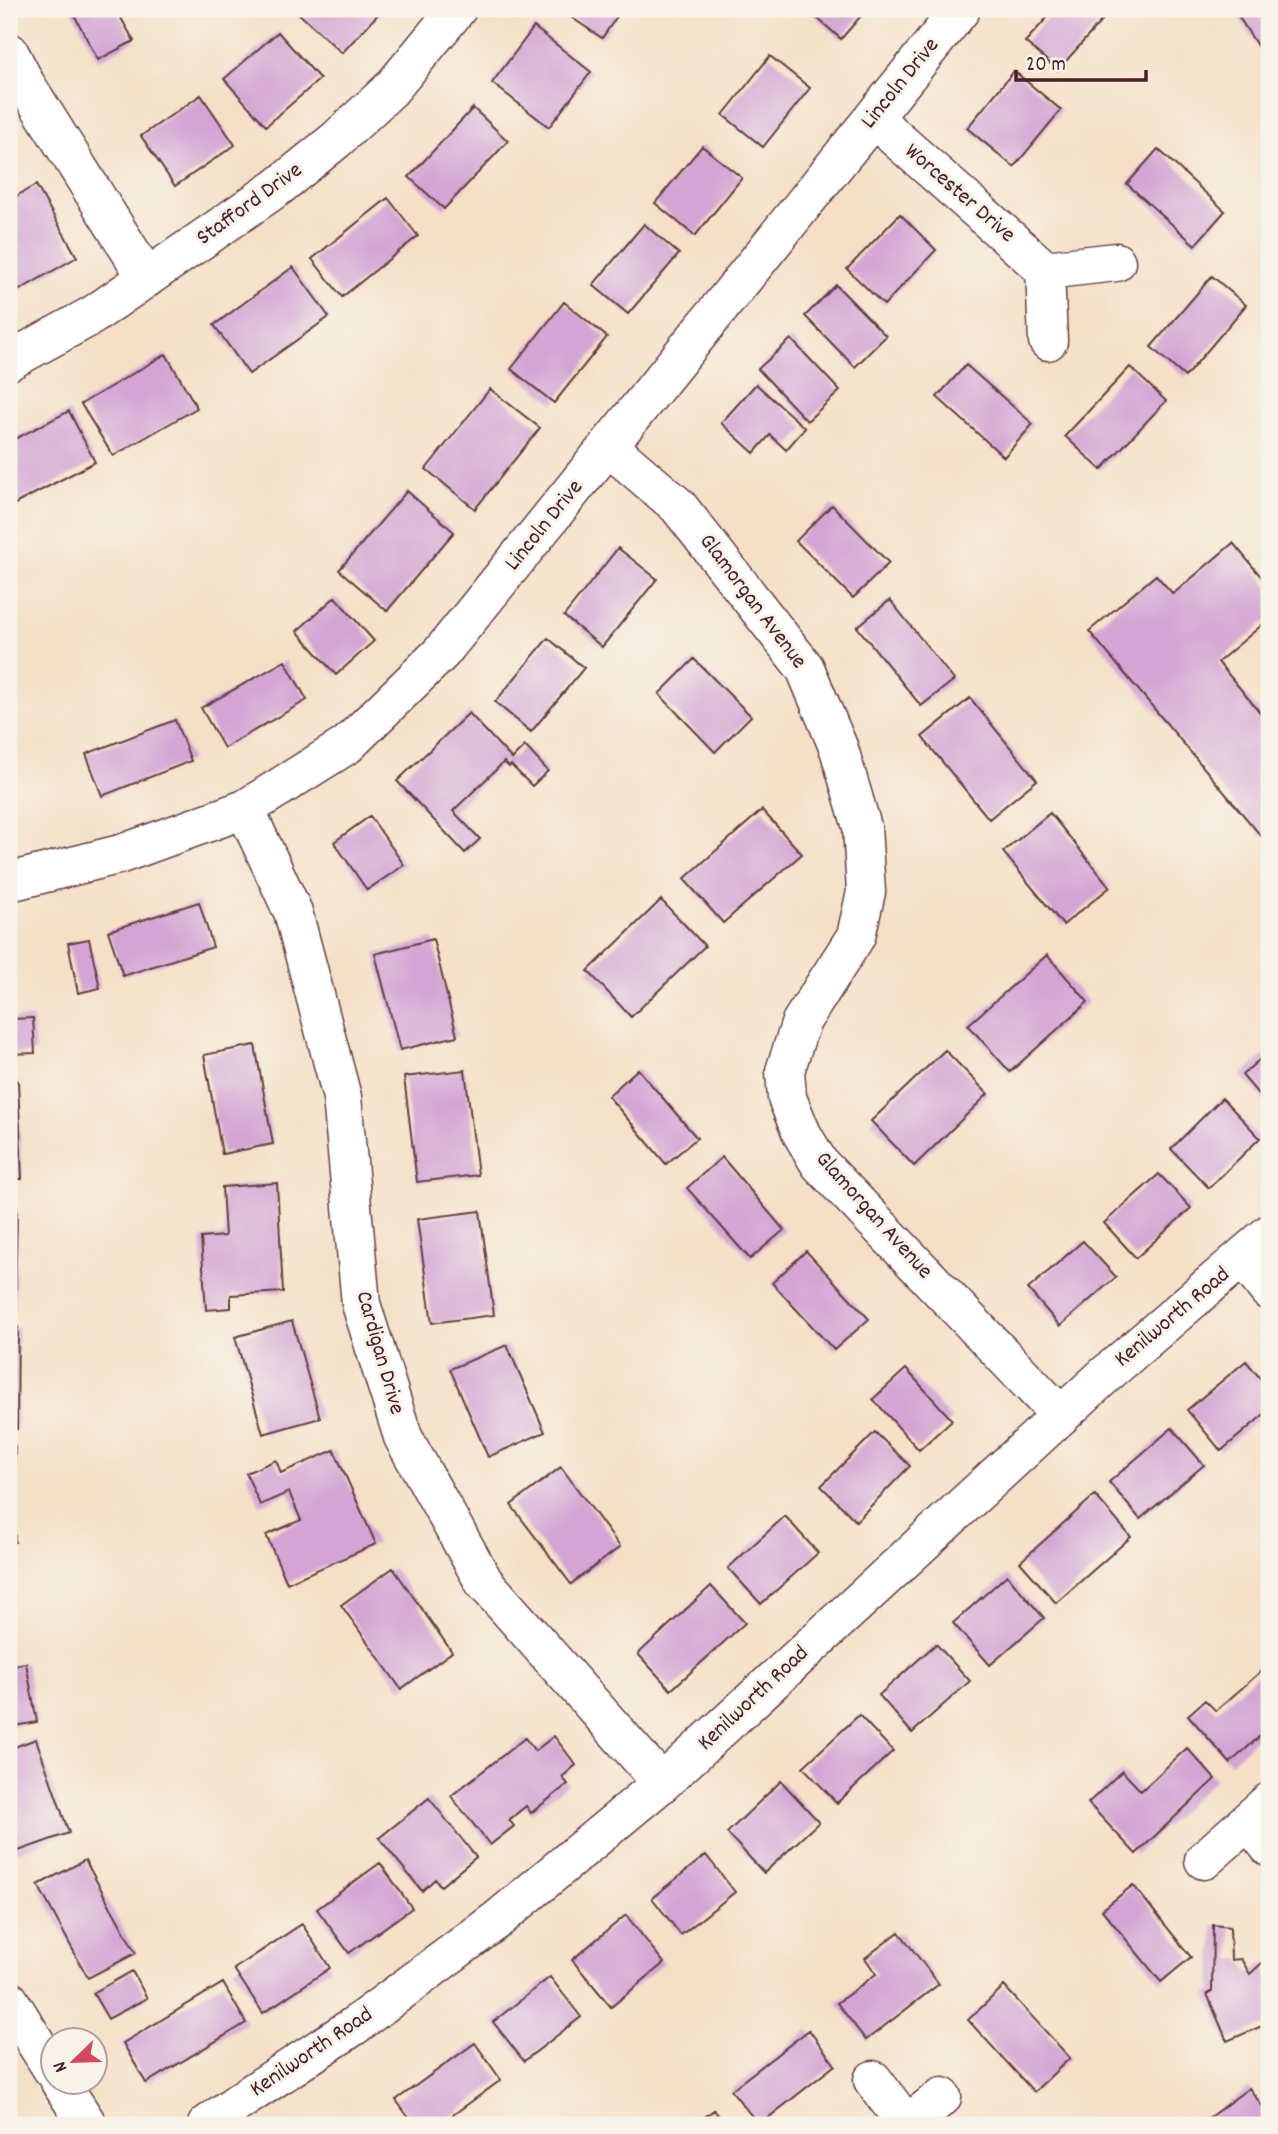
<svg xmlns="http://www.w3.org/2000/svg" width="1278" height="2134" font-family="Dekko,sans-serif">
	<rect width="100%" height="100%" fill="#f7f3e8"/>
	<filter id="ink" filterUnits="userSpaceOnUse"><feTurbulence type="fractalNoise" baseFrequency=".0143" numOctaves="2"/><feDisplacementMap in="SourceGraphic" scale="14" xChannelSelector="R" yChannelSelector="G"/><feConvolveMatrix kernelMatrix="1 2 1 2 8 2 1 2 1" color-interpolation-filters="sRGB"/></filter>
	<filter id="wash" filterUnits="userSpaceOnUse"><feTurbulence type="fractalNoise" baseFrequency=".00686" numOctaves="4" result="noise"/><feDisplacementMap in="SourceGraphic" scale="28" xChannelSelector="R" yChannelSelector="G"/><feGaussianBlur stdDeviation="1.57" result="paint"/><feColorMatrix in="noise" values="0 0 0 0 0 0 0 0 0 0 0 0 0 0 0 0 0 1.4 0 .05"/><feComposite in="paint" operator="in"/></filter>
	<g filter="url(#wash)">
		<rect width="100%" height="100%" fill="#f5e0c7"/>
		<g id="blocks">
			<path fill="#d3a4d4" d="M 71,9 L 116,9 L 134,41 L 98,60 Z
				M 298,9 L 383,9 L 342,53 L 296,11 Z
				M 559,9 L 622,9 L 602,38 Z
				M 807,9 L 867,9 L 841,39 Z
				M 1055,9 L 1112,9 L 1058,70 L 1025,42 Z
				M 1238,9 L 1269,9 L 1269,64 L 1235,11 Z
				M 534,27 L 591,72 L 549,127 L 492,83 Z
				M 278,32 L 320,79 L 266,126 L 224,79 Z
				M 770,56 L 810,88 L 763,147 L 723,115 Z
				M 1014,71 L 1061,110 L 1014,167 L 967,128 Z
				M 201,95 L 235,145 L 175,186 L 141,136 Z
				M 473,108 L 508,141 L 444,209 L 409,177 Z
				M 702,146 L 742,178 L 695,236 L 655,203 Z
				M 1158,149 L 1225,211 L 1195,245 L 1127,184 Z
				M 36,185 L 77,257 L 9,296 L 9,200 Z
				M 388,198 L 418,236 L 342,297 L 312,259 Z
				M 900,214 L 936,250 L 884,305 L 847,269 Z
				M 644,224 L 679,254 L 628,314 L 593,285 Z
				M 293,267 L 329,317 L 249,374 L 214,325 Z
				M 1212,276 L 1246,305 L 1185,377 L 1151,347 Z
				M 836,285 L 886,336 L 855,367 L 805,316 Z
				M 564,302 L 607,337 L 554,403 L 511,369 Z
				M 791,339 L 840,391 L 807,421 L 758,369 Z
				M 166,354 L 197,408 L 113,456 L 81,404 Z
				M 966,365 L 1033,424 L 1004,457 L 937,397 Z
				M 1130,367 L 1166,401 L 1101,470 L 1065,436 Z
				M 756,384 L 805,428 L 786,450 L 770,435 L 754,453 L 721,423 Z
				M 490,389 L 540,428 L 475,509 L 426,469 Z
				M 69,411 L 95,462 L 9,507 L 9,442 Z
				M 407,491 L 454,532 L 387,611 L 339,570 Z
				M 832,505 L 889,563 L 853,598 L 796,541 Z
				M 1233,543 L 1269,586 L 1269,619 L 1218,662 L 1269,723 L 1269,828 L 1261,836 L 1089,631 L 1156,575 L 1173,594 Z
				M 618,548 L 657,579 L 602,647 L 564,616 Z
				M 335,597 L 374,641 L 336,675 L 297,631 Z
				M 890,600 L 954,680 L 921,706 L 857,627 Z
				M 548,638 L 584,668 L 531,732 L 495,702 Z
				M 694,659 L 751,716 L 715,752 L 659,694 Z
				M 285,661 L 307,700 L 224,748 L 201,708 Z
				M 970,698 L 1037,780 L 989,819 L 922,737 Z
				M 469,713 L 512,759 L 525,746 L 548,771 L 532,786 L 511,765 L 509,767 L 504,762 L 453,811 L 480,839 L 465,853 L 397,781 Z
				M 175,720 L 191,761 L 102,796 L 86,754 Z
				M 762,810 L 802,854 L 723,923 L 684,879 Z
				M 1050,813 L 1110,887 L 1063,925 L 1003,852 Z
				M 370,816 L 404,865 L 367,890 L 334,842 Z
				M 661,900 L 705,946 L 631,1017 L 588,971 Z
				M 199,902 L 213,947 L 123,976 L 108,931 Z
				M 89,939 L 100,988 L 78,993 L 68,943 Z
				M 433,939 L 457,1036 L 400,1050 L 375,954 Z
				M 1047,955 L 1088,1002 L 1010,1072 L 968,1025 Z
				M 11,980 L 12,1019 L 33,1018 L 35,1053 L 9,1054 L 9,981 Z
				M 255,1045 L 273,1144 L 222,1154 L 204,1055 Z
				M 945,1050 L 988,1094 L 914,1166 L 871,1121 Z
				M 1269,1051 L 1269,1107 L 1242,1075 Z
				M 638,1069 L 697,1138 L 666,1164 L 608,1096 Z
				M 465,1070 L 478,1175 L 417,1182 L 404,1077 Z
				M 18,1081 L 22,1179 L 9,1179 L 9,1082 Z
				M 1222,1098 L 1260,1138 L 1209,1188 L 1171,1149 Z
				M 722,1157 L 784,1230 L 750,1259 L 687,1188 Z
				M 1159,1174 L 1191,1208 L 1136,1258 L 1104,1223 Z
				M 277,1183 L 283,1292 L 231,1295 L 231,1308 L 206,1310 L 201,1238 L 225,1236 L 222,1187 Z
				M 9,1207 L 17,1207 L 15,1308 L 9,1308 Z
				M 480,1211 L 494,1315 L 432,1323 L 417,1219 Z
				M 1083,1241 L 1116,1277 L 1060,1326 L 1028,1289 Z
				M 806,1251 L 869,1319 L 834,1350 L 772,1283 Z
				M 292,1321 L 320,1418 L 263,1434 L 235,1337 Z
				M 9,1327 L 18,1327 L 17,1429 L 9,1429 Z
				M 507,1345 L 545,1432 L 488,1457 L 450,1369 Z
				M 1246,1361 L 1269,1389 L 1269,1410 L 1221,1451 L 1187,1410 Z
				M 906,1369 L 952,1420 L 919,1450 L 873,1399 Z
				M 1172,1428 L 1204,1465 L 1140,1519 L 1109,1482 Z
				M 875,1432 L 910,1466 L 856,1521 L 821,1486 Z
				M 9,1446 L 15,1446 L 15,1542 L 9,1542 Z
				M 334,1450 L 376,1544 L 287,1583 L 266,1535 L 301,1520 L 289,1492 L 260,1505 L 246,1473 L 276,1460 L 281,1473 Z
				M 561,1467 L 620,1547 L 571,1584 L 511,1505 Z
				M 1095,1495 L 1131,1537 L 1056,1603 L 1020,1562 Z
				M 785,1516 L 818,1553 L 761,1604 L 728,1568 Z
				M 393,1568 L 452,1652 L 401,1689 L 341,1605 Z
				M 1007,1575 L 1044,1618 L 990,1665 L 953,1623 Z
				M 711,1586 L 745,1623 L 671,1690 L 638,1654 Z
				M 936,1644 L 970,1681 L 912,1733 L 879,1695 Z
				M 26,1663 L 37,1722 L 9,1727 L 9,1666 Z
				M 1267,1666 L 1269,1669 L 1269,1728 L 1230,1763 L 1188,1715 L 1205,1700 L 1216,1711 Z
				M 859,1715 L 893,1751 L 837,1803 L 803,1767 Z
				M 554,1736 L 576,1765 L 562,1777 L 568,1784 L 531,1813 L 526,1806 L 509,1820 L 514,1826 L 490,1845 L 451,1796 L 525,1738 L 535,1751 Z
				M 36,1739 L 69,1833 L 10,1854 L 9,1749 Z
				M 1187,1748 L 1215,1779 L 1136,1854 L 1088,1803 L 1122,1771 L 1141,1791 Z
				M 781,1781 L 819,1822 L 764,1873 L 727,1833 Z
				M 429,1798 L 476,1857 L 441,1886 L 435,1879 L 422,1891 L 379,1838 Z
				M 706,1855 L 735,1892 L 681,1935 L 652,1898 Z
				M 85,1860 L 136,1953 L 88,1978 L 38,1885 Z
				M 380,1863 L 412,1908 L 349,1953 L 317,1909 Z
				M 1133,1885 L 1191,1957 L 1161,1982 L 1102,1910 Z
				M 626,1915 L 664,1963 L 611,2007 L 572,1960 Z
				M 302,1924 L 330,1968 L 263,2013 L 234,1969 Z
				M 1213,1925 L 1230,1927 L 1231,1960 L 1241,1959 L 1250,1974 L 1263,1962 L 1269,1977 L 1269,2023 L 1227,2041 L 1207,1994 L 1212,1991 Z
				M 899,1932 L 939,1984 L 866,2040 L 837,2003 L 876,1974 L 865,1958 Z
				M 132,1971 L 147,1998 L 108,2019 L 93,1993 Z
				M 550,1977 L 581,2017 L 524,2061 L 493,2022 Z
				M 223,1983 L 246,2023 L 146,2083 L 123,2043 Z
				M 1004,1986 L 1070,2058 L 1034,2092 L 968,2020 Z
				M 809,2030 L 835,2065 L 759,2125 L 731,2090 Z
				M 475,2043 L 501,2080 L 439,2125 L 414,2125 L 396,2100 Z
				M 1249,2088 L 1269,2115 L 1269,2125 L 1199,2125 Z
				M 714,2110 L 726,2125 L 694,2125 Z"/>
		</g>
	</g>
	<g filter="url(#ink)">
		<use href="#blocks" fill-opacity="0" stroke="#643c42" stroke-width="2"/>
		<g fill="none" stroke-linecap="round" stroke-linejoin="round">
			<defs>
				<path id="minor" d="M 9,52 L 25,83 L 147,278
					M 873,118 L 1045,270 L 1048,341
					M 1045,270 L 1116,262
					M 9,361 L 93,315 L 278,187 L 336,140 L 391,89 L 457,9
					M 609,447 L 678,506 L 805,668 L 839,749 L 862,827 L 866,892 L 856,936 L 801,1022 L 785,1071 L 787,1098 L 802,1134 L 819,1163 L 1061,1416
					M 245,809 L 293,912 L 342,1097 L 361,1304 L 403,1437 L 484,1582 L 662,1783
					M 9,882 L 121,854 L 245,809 L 347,745 L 441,653 L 961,9
					M 1243,1258 L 1269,1291
					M 1249,1822 L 1269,1847
					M 1204,1860 L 1269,1802
					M 9,2000 L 52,2069
					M 873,2080 L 907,2125
					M 60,2082 L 88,2125
					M 207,2125 L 240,2101 L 354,2026 L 497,1920 L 662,1783 L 1104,1376 L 1269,1234
					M 906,2125 L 942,2097"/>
			</defs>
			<use href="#minor" stroke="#643c42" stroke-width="41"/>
			<use href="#minor" stroke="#fff" stroke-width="38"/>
		</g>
	</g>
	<g text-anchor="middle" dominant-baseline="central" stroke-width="6" stroke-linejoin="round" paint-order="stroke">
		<g font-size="23" fill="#4a1f2b" stroke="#f7f3e8">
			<text transform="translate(901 84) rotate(-51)">Lincoln Drive</text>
			<text transform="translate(959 194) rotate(41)">Worcester Drive</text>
			<text transform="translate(250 205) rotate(-36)">Stafford Drive</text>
			<text transform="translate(545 526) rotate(-51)">Lincoln Drive</text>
			<text transform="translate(752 602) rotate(53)">Glamorgan Avenue</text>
			<text transform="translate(873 1216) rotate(48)">Glamorgan Avenue</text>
			<text transform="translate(1173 1318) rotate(-40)">Kenilworth Road</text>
			<text transform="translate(379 1353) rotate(74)">Cardigan Drive</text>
			<text transform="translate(754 1699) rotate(-43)">Kenilworth Road</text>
			<text transform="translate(312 2053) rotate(-34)">Kenilworth Road</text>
		</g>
	</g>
	<rect width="1278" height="2134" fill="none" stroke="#f7f3e8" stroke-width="35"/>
	<g transform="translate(74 2061) rotate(247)"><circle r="33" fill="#f7f3e8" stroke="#b29e9c" stroke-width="2"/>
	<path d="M0-5L12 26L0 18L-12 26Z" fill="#d1495b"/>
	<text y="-10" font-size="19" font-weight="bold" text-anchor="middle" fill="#4a1f2b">N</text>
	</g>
	<path d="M1016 70v10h130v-10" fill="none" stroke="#4a1f2b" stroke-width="3.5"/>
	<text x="1026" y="70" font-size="21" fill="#4a1f2b" stroke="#f7f3e8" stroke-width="5" paint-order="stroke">20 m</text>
</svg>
